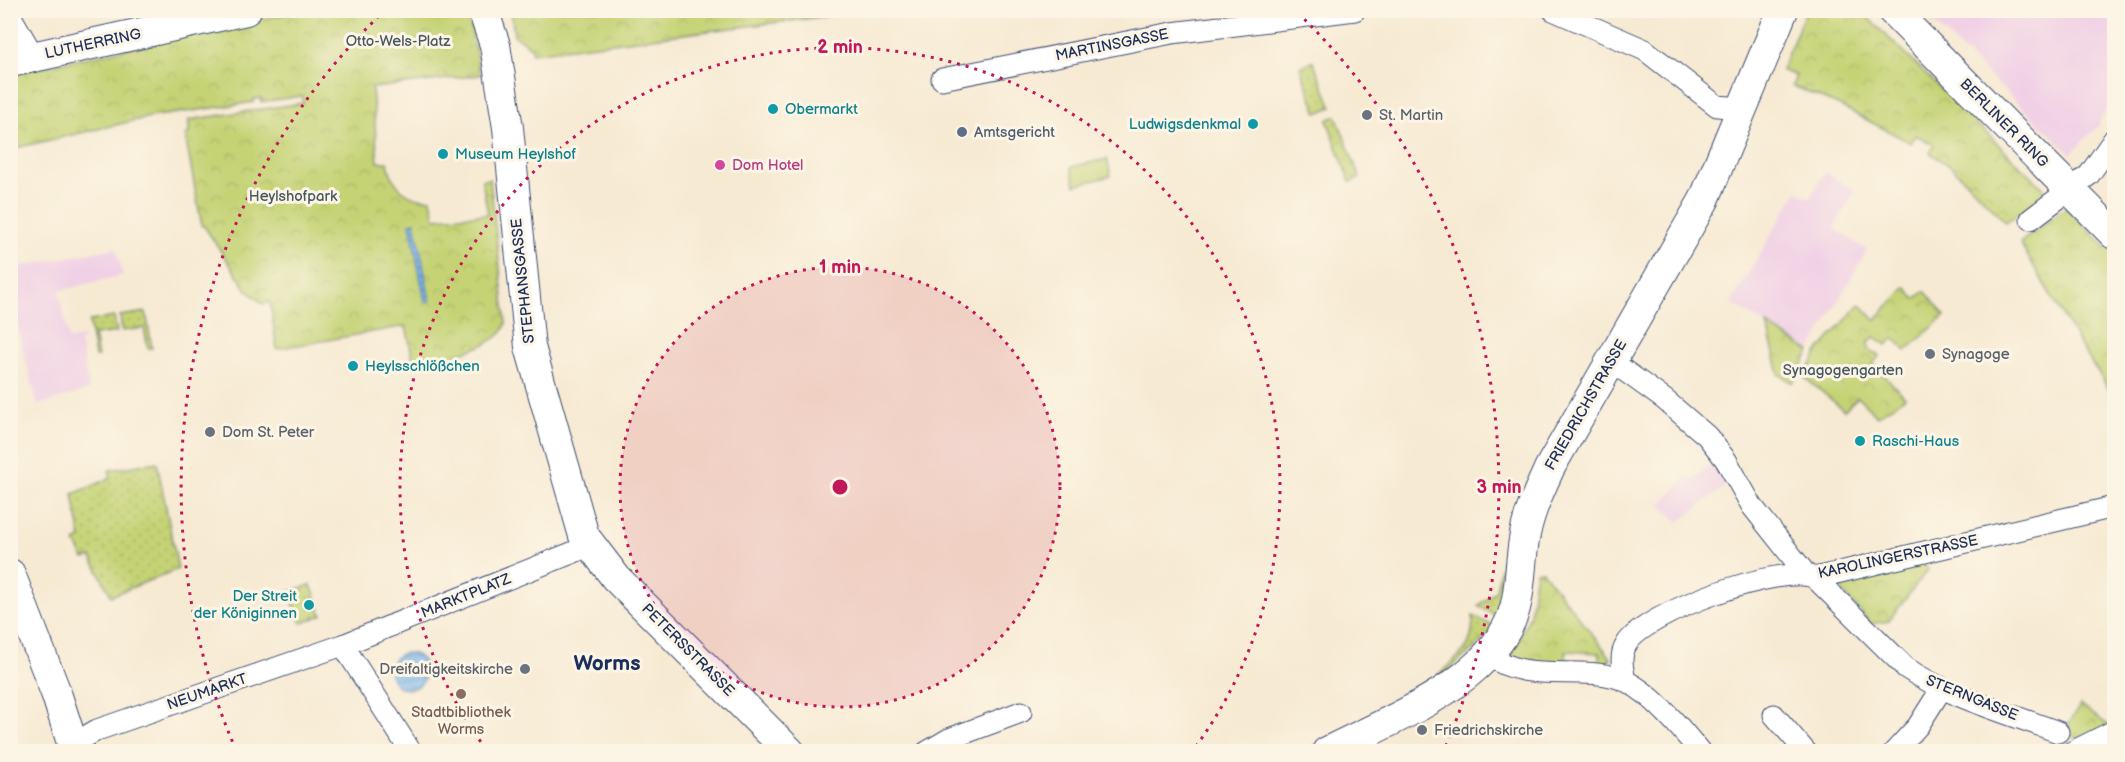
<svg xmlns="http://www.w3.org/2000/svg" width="2125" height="762" font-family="'Balsamiq Sans',sans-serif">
	<defs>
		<pattern id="grass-dots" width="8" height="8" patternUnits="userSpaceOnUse" patternTransform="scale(1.5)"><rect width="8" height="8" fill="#c5d374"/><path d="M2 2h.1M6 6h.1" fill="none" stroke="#a9b567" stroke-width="1.8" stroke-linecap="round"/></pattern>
		<pattern id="park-crowns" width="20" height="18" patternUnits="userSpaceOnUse" patternTransform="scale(1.5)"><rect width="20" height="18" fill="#c5d374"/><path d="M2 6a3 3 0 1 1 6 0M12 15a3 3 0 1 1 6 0" fill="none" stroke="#a9b567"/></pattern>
		<pattern id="water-rules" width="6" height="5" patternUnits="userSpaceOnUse" patternTransform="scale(1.5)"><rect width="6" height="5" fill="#7cb8ee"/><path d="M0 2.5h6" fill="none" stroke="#6596c4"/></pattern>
	</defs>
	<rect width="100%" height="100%" fill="#fcf5e5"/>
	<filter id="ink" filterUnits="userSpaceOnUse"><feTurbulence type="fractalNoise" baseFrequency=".0167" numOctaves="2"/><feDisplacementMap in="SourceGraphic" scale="12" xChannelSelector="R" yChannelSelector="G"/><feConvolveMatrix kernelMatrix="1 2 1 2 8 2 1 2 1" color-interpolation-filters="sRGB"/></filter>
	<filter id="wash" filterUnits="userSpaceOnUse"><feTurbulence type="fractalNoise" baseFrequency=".008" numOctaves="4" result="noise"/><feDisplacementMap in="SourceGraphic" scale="24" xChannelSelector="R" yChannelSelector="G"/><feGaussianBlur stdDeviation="1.35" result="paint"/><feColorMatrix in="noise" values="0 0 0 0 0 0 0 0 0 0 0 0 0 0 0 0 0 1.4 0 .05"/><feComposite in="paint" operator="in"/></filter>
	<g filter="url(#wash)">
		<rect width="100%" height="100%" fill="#f7ead3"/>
		<path fill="#f0d0e5" d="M 1921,11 L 2114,11 L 2114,99 L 2099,122 L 2100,124 L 2071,154 Z
			M 1825,172 L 1855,191 L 1834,228 L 1867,250 L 1810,351 L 1731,303 L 1797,191 L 1810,198 Z
			M 116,248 L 123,275 L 59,291 L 69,339 L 84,337 L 84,340 L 80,341 L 89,390 L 38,405 L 11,303 L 11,268 Z
			M 1715,460 L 1727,485 L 1679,522 L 1660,505 L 1687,476 L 1691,481 Z"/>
		<path fill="url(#grass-dots)" stroke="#708169" stroke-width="1.5" d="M 1313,61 L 1332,107 L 1317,113 L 1300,67 Z
			M 1336,116 L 1360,178 L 1350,182 L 1327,120 Z
			M 146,312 L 152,348 L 148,348 L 144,328 L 122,331 L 120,316 Z
			M 114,317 L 117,332 L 94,335 L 98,357 L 95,357 L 89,321 Z
			M 157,462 L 178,569 L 111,596 L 91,557 L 84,559 L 75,542 L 81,539 L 73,494 L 111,478 L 109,470 Z
			M 1505,547 L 1508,549 L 1501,618 L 1478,606 L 1496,591 Z
			M 311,585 L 322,615 L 302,623 L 288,592 Z
			M 1473,616 L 1497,628 L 1441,677 L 1438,675 C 1462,652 1473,651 1473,616 Z"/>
		<path fill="url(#park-crowns)" stroke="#708169" stroke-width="1.5" d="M 299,11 L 468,11 L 480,75 L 372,88 L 378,162 L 388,162 C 391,185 407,200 431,199 L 435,218 L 488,214 L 482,180 L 490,179 L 506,323 C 503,348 435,359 414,364 L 406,326 L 277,349 L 270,302 L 263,304 L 247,290 L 204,226 L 202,226 L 185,135 L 189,134 L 189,120 L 303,103 L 302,96 L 261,102 L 261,98 L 254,99 L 254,102 L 150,117 L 11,149 L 11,74 Z
			M 836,11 L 836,15 L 532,53 L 532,48 L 514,35 L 511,10 Z
			M 1806,11 L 1861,11 L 2048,193 L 2006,222 L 1954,169 L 1930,153 L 1934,145 L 1916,135 L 1911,143 L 1838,105 L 1792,86 L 1796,76 L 1781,70 Z
			M 2066,207 L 2114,255 L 2114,397 L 2082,348 L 2020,243 Z
			M 1906,287 L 1915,299 L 1925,291 L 1945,316 L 1906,351 L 1894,338 L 1887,345 L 1875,337 L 1868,342 L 1869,349 L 1879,356 L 1873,364 L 1905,397 L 1877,416 L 1858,397 L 1844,410 L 1804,377 L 1820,349 L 1860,304 L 1875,320 Z
			M 1767,325 L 1810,351 L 1793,383 L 1779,374 Z
			M 1924,562 L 1928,570 L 1888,621 L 1871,624 L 1838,586 L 1839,583 Z
			M 1536,571 L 1542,571 L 1611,658 L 1605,665 L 1599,668 L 1599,653 L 1566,651 L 1565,666 L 1510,657 L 1530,615 Z
			M 2080,705 L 2111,727 L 2078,740 L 2070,734 L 2068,726 Z"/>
		<path fill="#c5d374" stroke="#708169" stroke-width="1.5" d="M 1107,159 L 1111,176 L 1075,185 L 1071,167 Z"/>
		<path fill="url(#water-rules)" stroke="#4c74a6" stroke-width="1.5" d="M 415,222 L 430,301 L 425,302 L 410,223 Z
			M390 671a18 18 0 1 1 36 0a18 18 0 1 1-36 0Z"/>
	</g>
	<g filter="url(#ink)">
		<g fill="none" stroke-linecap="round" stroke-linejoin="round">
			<defs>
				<path id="street" d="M 1553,10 L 1645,50 L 1717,106 L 1743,108
					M 10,15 L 34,57
					M 942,79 L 1172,33 L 1355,10
					M 2031,219 L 2089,175 L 2114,139
					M 1611,361 L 1665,400 L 1707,436 L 1726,460 L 1752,506 L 1805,573
					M 1815,578 L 2114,507
					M 343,645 L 411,752
					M 1488,655 C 1527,684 1575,665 1618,678 C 1647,687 1681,728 1700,752
					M 1625,681 C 1623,669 1619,656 1626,645 C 1643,613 1784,562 1815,578 L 1906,668 C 1951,698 2008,713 2058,732
					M 1774,715 L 1806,752
					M 73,744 L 97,730 L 343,645 L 589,546
					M 927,752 L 949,739 L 1021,712
					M 1894,752 L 1918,726 L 1942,688
					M 2072,752 L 2114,731"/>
				<path id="secondary" d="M 483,10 L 495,45 L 508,128 L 530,347 L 584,536 L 616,578 L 790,752
					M 1892,10 L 2114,234
					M 10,62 L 246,10
					M 10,574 L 56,693 L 75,752
					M 1327,752 C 1389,720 1495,681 1515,608 C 1521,586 1520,563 1524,540 C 1528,514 1539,491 1550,467 L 1704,200 L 1783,10"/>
			</defs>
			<use href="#street" stroke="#3c4b70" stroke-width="23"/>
			<use href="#secondary" stroke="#3c4b70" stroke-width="32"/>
			<use href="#street" stroke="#fff" stroke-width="21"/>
			<use href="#secondary" stroke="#fff" stroke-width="30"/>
		</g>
	</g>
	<circle cx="840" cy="487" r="220" fill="#c2185b" fill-opacity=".12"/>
	<g fill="none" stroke="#c2185b" stroke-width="3" stroke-dasharray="3 6">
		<circle cx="840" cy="487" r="220"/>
		<path d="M486 749A440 440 0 1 1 1194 749"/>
		<path d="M236 750A659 659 0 0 1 382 13M1298 13A659 659 0 0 1 1444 750"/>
	</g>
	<g fill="#0f9aa8" stroke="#fcf5e5" stroke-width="2">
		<circle cx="773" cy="109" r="6"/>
		<circle cx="1253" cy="124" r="6"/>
		<circle cx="443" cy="154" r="6"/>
		<circle cx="353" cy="366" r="6"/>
		<circle cx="1860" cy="441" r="6"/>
		<circle cx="309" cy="605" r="6"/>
	</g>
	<g fill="#6b7280" stroke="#fcf5e5" stroke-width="2">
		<circle cx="1367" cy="115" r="6"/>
		<circle cx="1930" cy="354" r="6"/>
		<circle cx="210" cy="432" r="6"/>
		<circle cx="525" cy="669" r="6"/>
		<circle cx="1422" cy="730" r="6"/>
	</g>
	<circle fill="#5c6f8a" stroke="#fcf5e5" stroke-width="2" cx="962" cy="132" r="6"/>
	<circle fill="#d1479c" stroke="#fcf5e5" stroke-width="2" cx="720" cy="165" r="6"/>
	<circle fill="#8d6e63" stroke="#fcf5e5" stroke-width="2" cx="461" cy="694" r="6"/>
	<g text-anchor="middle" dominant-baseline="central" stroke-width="6" stroke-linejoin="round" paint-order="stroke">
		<g font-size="15" fill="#465864" stroke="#fcf5e5">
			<text x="398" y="41">Otto-Wels-Platz</text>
			<text x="293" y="196">Heylshofpark</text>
			<text x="1843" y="370">Synagogengarten</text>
		</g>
		<g font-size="15" fill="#1b2f5e" stroke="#fcf5e5">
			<text transform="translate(93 44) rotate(-12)">LUTHERRING</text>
			<text transform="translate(1112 45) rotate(-11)">MARTINSGASSE</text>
			<text transform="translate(2004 123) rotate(45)">BERLINER RING</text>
			<text transform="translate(523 281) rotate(-96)">STEPHANSGASSE</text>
			<text transform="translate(1586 405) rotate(-60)">FRIEDRICHSTRASSE</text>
			<text transform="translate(1898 557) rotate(-12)">KAROLINGERSTRASSE</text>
			<text transform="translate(466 596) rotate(-22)">MARKTPLATZ</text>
			<text transform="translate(688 650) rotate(45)">PETERSSTRASSE</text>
			<text transform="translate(207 692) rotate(-19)">NEUMARKT</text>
			<text transform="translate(1972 698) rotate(22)">STERNGASSE</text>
		</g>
		<g font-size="15" fill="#0d838f" stroke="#fcf5e5" text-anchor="start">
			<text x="785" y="109">Obermarkt</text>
			<text x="1241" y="124" text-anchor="end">Ludwigsdenkmal</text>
			<text x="455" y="154">Museum Heylshof</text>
			<text x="365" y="366">Heylsschlößchen</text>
			<text x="1872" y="441">Raschi-Haus</text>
			<text x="297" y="596" text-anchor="end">Der Streit<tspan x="297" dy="17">der Königinnen</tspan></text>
		</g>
		<g font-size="15" fill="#5b616d" stroke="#fcf5e5" text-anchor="start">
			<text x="1379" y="115">St. Martin</text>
			<text x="1942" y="354">Synagoge</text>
			<text x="222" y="432">Dom St. Peter</text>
			<text x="513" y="669" text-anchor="end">Dreifaltigkeitskirche</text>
			<text x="1434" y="730">Friedrichskirche</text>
		</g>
		<g font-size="15" fill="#4e5e75" stroke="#fcf5e5" text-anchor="start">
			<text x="974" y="132">Amtsgericht</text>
		</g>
		<g font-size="15" fill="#b23c85" stroke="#fcf5e5" text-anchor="start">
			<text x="732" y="165">Dom Hotel</text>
		</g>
		<g font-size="15" fill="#785e54" stroke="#fcf5e5">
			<text x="461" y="712">Stadtbibliothek<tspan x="461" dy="17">Worms</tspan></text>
		</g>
		<g font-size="21" font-weight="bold" fill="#1b2f5e" stroke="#fcf5e5">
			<text x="607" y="663">Worms</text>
		</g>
	</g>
	<circle cx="840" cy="487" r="9" fill="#c2185b" stroke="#fcf5e5" stroke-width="3"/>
	<g font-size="18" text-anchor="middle" font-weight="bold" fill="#c2185b" stroke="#fcf5e5" stroke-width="6" stroke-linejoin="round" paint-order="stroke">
		<text x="840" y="53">2 min</text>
		<text x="840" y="273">1 min</text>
		<text x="1499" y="493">3 min</text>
	</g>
	<rect width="2125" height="762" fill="none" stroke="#fcf5e5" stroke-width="36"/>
</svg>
